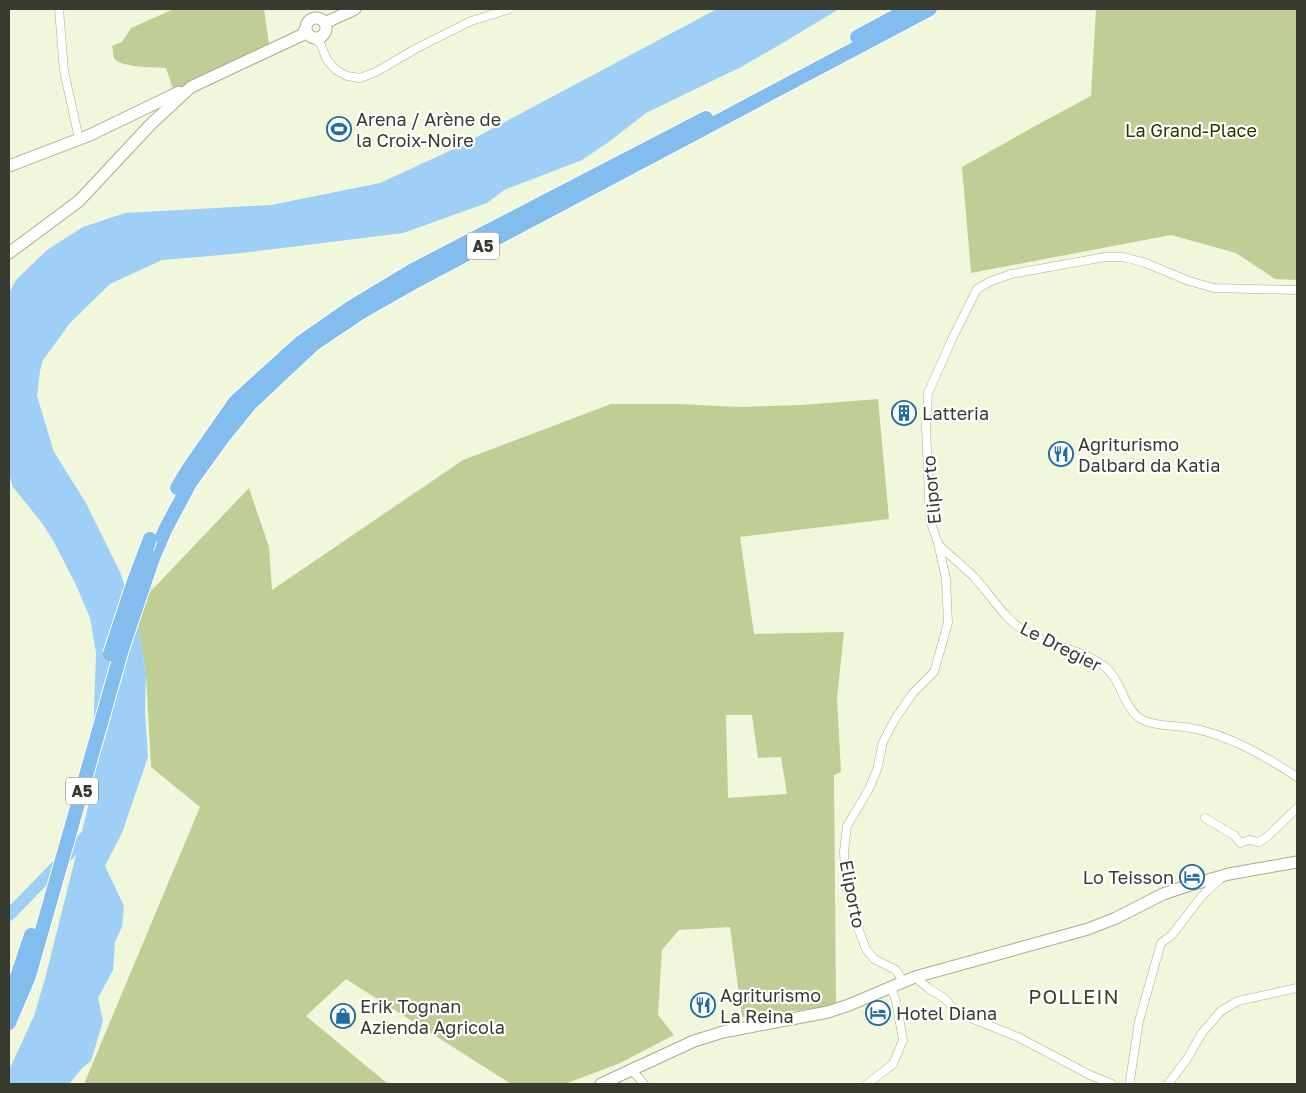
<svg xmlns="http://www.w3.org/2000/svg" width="1306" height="1093" font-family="'Golos Text',sans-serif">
	<rect width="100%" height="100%" fill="#f0f7db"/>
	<path fill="#c0cd95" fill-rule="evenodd" d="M 174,9 L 264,9 L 269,44 L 174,92 L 166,68 C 155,67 120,68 114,58 C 113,55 113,49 112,46 L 122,42 L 131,28 Z
		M 1096,9 L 1297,9 L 1297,280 L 1275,279 L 1236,253 L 1171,235 L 971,273 L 962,167 L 1046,120 L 1091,96 Z
		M 878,399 L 889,519 L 740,537 L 754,634 L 844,632 L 837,698 L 841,772 L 834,775 L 836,1006 L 742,1017 L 730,927 L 679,930 L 662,950 L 658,1015 L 674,1035 L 620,1063 L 565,1084 L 511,1084 L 346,979 L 306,1016 L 388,1084 L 84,1084 L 200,807 L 151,767 L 146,673 L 138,625 L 144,600 L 154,584 L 150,592 L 249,488 L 269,547 L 272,590 L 463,460 L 611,404 L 679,404 L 739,407 L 802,405 ZM 726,715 L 752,715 L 758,758 L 781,757 L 787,794 L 728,798 Z"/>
	<path fill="#9ecff7" d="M 717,9 L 839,9 L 781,44 L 741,67 L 646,113 L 610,141 L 582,160 L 504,190 L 487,203 L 403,233 L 233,254 L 162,260 L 110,284 L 70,323 L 43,360 L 40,371 L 37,396 L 54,452 L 86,503 L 120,572 L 138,625 L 146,673 L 145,710 L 148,757 L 122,833 L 105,866 L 124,906 L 122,927 L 115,942 L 113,970 L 98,998 L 103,1021 L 91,1061 L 82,1068 L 69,1084 L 9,1084 L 9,1070 L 34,1016 L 45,979 L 91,795 L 96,653 L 90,618 L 76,585 L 54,542 L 42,523 L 13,487 L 9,474 L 9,293 L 16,280 L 47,250 L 83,227 L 125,213 L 271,205 L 380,183 L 456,148 Z"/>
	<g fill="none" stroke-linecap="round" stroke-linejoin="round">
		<path stroke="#9ecff7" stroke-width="12" d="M 9,915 L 91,831"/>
		<defs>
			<path id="street" d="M 59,9 L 64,71 L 79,139
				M 312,37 L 320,43 L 327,60 L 336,70 L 347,76 L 360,78 L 376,72 L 417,48 L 471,21 L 510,9
				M 939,545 C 950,556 962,565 973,576 C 991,595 1004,619 1027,633 C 1051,647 1082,649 1104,666 C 1123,681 1123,710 1143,720 C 1157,727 1176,725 1191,728 C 1229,735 1265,756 1297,777
				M 1205,818 L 1235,836 L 1240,843 L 1249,840 L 1259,842 L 1267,837 L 1297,808
				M 915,977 L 928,988 L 944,998 L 958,1013 L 1018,1037 L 1090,1075 L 1112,1084
				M 903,981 L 896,970 L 874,959 L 866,949 L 858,928 L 845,872 L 844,851 L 847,826 L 869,789 L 877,770 L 883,742 L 895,719 L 913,693 L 934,672 L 948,623 L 946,579 L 938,543 L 930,520 L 926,427 L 928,393 L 953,337 L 977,289 L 989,282 L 1011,274 L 1105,257 L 1123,257 L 1143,262 L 1189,281 L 1214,288 L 1297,290
				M 632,1070 L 644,1084
				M 867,1084 L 893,1064 L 903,1040 L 896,1001 L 891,987
				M 1131,1084 L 1130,1080 L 1139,1021 L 1161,943 L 1172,935 L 1201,897 L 1222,877
				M 1168,1084 L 1187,1059 L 1202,1033 L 1221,1011 L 1238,1001 L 1297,988"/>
			<path id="secondary" d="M306 28a10 10 0 1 1 20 0a10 10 0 1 1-20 0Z
				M 329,21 L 355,9
				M 9,166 L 90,135 L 179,92
				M 9,253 L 79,201 L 151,124 L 191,87 L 302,35 L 306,28
				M 601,1084 L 694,1041 L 723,1032 L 828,1012 L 849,1005 L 915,977 L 1088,929 L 1116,918 L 1163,894 L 1187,886 L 1229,874 L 1297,862"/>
			<path id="highway" d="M 857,37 L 909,9
				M 177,488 L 187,471 L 235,402 L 300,343 L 350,308 L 413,270 L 706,118
				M 153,558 L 165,530 L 190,483 L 224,436 L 250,404 L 314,344 L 360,313 L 418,280 L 930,9"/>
		</defs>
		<use href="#street" stroke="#a6ad92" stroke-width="9"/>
		<use href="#secondary" stroke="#a6ad92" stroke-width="13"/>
		<use href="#highway" stroke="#fff" stroke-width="16"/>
		<use href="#street" stroke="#fff" stroke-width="8"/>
		<use href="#secondary" stroke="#fff" stroke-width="11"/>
		<use href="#highway" stroke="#83bded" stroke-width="14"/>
		<defs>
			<path id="highway-bridge" d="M 110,654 L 134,581 L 150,539
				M 11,995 L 31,935
				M 9,1023 L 29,976 L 122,649 L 153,558"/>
		</defs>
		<use href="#highway-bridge" stroke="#fff" stroke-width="16" stroke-linecap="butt"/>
		<use href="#highway-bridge" stroke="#83bded" stroke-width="14"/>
	</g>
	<defs>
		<symbol id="stadium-ring" viewBox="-11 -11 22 22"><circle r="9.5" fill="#fff" stroke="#236c9f" stroke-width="1.5"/><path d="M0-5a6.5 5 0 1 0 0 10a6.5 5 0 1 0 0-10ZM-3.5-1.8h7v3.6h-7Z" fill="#236c9f"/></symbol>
		<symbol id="building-ring" viewBox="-11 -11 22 22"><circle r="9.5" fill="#fff" stroke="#236c9f" stroke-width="1.5"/><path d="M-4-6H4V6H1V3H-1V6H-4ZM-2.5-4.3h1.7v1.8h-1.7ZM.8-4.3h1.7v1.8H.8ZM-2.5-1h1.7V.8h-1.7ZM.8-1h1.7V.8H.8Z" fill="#236c9f"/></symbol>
		<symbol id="restaurant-ring" viewBox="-11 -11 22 22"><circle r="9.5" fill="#fff" stroke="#236c9f" stroke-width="1.5"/><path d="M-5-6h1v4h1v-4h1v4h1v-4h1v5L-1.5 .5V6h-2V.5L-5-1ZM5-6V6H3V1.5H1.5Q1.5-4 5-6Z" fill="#236c9f"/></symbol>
		<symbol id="hotel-ring" viewBox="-11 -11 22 22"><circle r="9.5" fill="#fff" stroke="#236c9f" stroke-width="1.5"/><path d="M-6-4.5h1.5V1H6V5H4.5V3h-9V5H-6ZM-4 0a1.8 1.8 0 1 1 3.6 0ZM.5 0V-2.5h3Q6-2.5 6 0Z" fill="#236c9f"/></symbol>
		<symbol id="shop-ring" viewBox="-11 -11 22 22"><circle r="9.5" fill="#fff" stroke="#236c9f" stroke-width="1.5"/><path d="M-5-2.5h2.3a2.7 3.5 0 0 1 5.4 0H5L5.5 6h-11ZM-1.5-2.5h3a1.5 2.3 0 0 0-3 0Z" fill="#236c9f"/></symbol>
	</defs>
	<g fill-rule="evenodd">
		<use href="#stadium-ring" x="325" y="115" width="28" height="28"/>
		<use href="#building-ring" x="890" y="399" width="28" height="28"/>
		<use href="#restaurant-ring" x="1047" y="440" width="28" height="28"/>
		<use href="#hotel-ring" x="1178" y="863" width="28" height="28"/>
		<use href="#restaurant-ring" x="689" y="991" width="28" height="28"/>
		<use href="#hotel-ring" x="864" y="999" width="28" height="28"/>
		<use href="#shop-ring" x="329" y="1002" width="28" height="28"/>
	</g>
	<g text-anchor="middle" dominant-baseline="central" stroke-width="4.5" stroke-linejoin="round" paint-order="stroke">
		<g fill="#fff" stroke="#74756d" stroke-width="1">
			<rect x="467" y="232.5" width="32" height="27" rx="4"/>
			<rect x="66" y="777.5" width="32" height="27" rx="4"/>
		</g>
		<g font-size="16" font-weight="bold" fill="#383a2f">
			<text x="483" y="246">A5</text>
			<text x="82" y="791">A5</text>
		</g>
		<g font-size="18" fill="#383a2f" stroke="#fff" text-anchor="start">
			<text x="356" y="119">Arena / Arène de<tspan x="356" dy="21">la Croix-Noire</tspan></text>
			<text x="922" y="413">Latteria</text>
			<text x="1078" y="444">Agriturismo<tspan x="1078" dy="21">Dalbard da Katia</tspan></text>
			<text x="1174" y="877" text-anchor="end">Lo Teisson</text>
			<text x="720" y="995">Agriturismo<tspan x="720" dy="21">La Reina</tspan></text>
			<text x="360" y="1006">Erik Tognan<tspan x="360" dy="21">Azienda Agricola</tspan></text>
			<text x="896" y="1013">Hotel Diana</text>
		</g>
		<g font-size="18" fill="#2e3600" stroke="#fff">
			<text x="1191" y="130">La Grand-Place</text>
		</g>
		<g font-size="18" fill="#383a2f" stroke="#fff">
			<text transform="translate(931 490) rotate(-95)">Eliporto</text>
			<text transform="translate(1061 646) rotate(27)">Le Dregier</text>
			<text transform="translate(853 894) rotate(79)">Eliporto</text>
		</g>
		<g font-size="20" letter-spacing="1" fill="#3d432c" stroke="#fff">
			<text x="1074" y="996">POLLEIN</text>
		</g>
	</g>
	<rect width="1306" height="1093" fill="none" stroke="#383a2f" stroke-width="20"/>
</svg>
